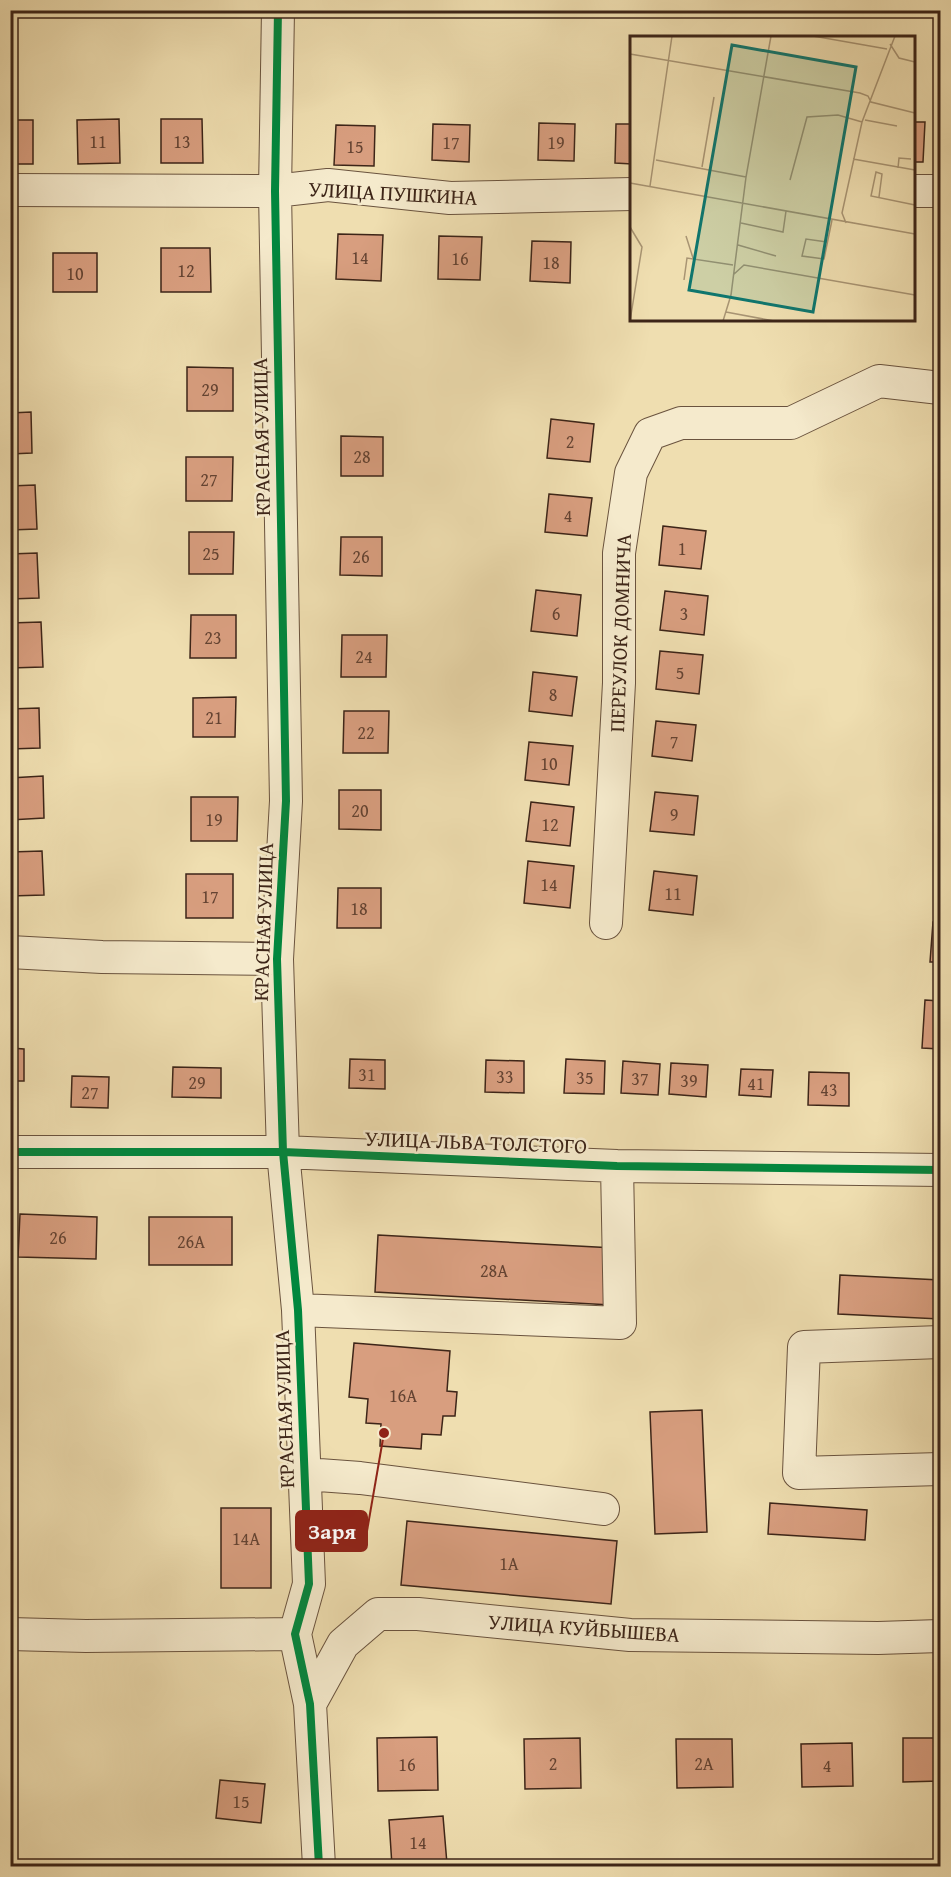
<svg xmlns="http://www.w3.org/2000/svg" width="951" height="1877" font-family="'Gentium Book Plus',serif">
	<rect width="100%" height="100%" fill="#efdeb0"/>
	<filter id="stains"><feTurbulence type="fractalNoise" baseFrequency=".00333" numOctaves="4"/><feColorMatrix values="0 0 0 0 .2 0 0 0 0 .09 0 0 0 0 .02 0 0 0 .5 -.17"/></filter>
	<radialGradient id="worn" r=".72"><stop offset=".6" stop-color="#630" stop-opacity="0"/><stop offset="1" stop-color="#630" stop-opacity=".3"/></radialGradient>
	<path fill="#d89e7f" stroke="#3d2518" stroke-width="1.5" d="M 119,119 L 120,163 L 78,164 L 77,120 Z
		M 161,119 L 202,119 L 203,163 L 161,163 Z
		M 10,120 L 33,120 L 33,164 L 10,164 Z
		M 914,122 L 925,122 L 923,162 L 914,162 Z
		M 539,123 L 575,124 L 574,161 L 538,160 Z
		M 433,124 L 470,125 L 469,162 L 432,160 Z
		M 616,124 L 632,124 L 632,164 L 615,163 Z
		M 336,125 L 375,126 L 374,166 L 334,165 Z
		M 338,234 L 383,235 L 381,281 L 336,279 Z
		M 439,236 L 482,237 L 480,280 L 438,279 Z
		M 532,241 L 571,242 L 570,283 L 530,281 Z
		M 161,248 L 210,248 L 211,292 L 161,292 Z
		M 53,253 L 97,253 L 97,292 L 53,292 Z
		M 187,367 L 233,368 L 233,411 L 187,411 Z
		M 31,412 L 32,453 L 10,454 L 10,413 Z
		M 551,419 L 594,424 L 590,462 L 547,458 Z
		M 341,436 L 383,437 L 383,476 L 341,476 Z
		M 186,457 L 233,457 L 232,501 L 186,501 Z
		M 35,485 L 37,529 L 10,530 L 10,486 Z
		M 549,494 L 592,498 L 587,536 L 545,532 Z
		M 663,526 L 706,531 L 701,569 L 659,565 Z
		M 189,532 L 234,532 L 233,574 L 189,574 Z
		M 341,537 L 382,537 L 382,576 L 340,575 Z
		M 37,553 L 39,598 L 10,599 L 10,554 Z
		M 536,590 L 581,595 L 577,636 L 531,631 Z
		M 665,591 L 708,596 L 704,635 L 660,630 Z
		M 191,615 L 236,615 L 236,658 L 190,658 Z
		M 41,622 L 43,667 L 10,668 L 10,623 Z
		M 342,635 L 387,635 L 386,677 L 341,677 Z
		M 660,651 L 703,655 L 699,694 L 656,689 Z
		M 533,672 L 577,677 L 572,716 L 529,711 Z
		M 236,697 L 235,737 L 193,737 L 193,698 Z
		M 39,708 L 40,748 L 10,749 L 10,709 Z
		M 344,711 L 389,711 L 388,753 L 343,753 Z
		M 656,721 L 696,725 L 692,761 L 652,756 Z
		M 529,742 L 573,746 L 569,785 L 525,780 Z
		M 43,776 L 44,818 L 10,820 L 10,778 Z
		M 339,790 L 381,790 L 381,830 L 339,829 Z
		M 655,792 L 698,796 L 694,835 L 650,831 Z
		M 191,797 L 238,797 L 237,841 L 191,841 Z
		M 531,802 L 574,807 L 570,846 L 526,841 Z
		M 42,851 L 44,895 L 10,896 L 10,852 Z
		M 528,861 L 574,866 L 570,908 L 524,903 Z
		M 654,871 L 697,876 L 693,915 L 649,910 Z
		M 186,874 L 233,874 L 233,918 L 186,918 Z
		M 338,888 L 381,888 L 381,928 L 337,928 Z
		M 933,922 L 940,922 L 940,962 L 930,962 Z
		M 925,1000 L 940,1001 L 940,1049 L 922,1048 Z
		M 10,1048 L 24,1049 L 24,1081 L 10,1081 Z
		M 350,1059 L 385,1060 L 385,1089 L 349,1088 Z
		M 566,1059 L 605,1061 L 604,1094 L 564,1093 Z
		M 486,1060 L 524,1061 L 524,1093 L 485,1092 Z
		M 623,1061 L 660,1064 L 658,1095 L 621,1093 Z
		M 671,1063 L 708,1065 L 706,1097 L 669,1094 Z
		M 173,1067 L 221,1068 L 221,1098 L 172,1097 Z
		M 741,1069 L 773,1070 L 771,1097 L 739,1095 Z
		M 809,1072 L 849,1073 L 849,1106 L 808,1105 Z
		M 72,1076 L 109,1077 L 108,1108 L 71,1107 Z
		M 20,1214 L 97,1217 L 96,1259 L 18,1257 Z
		M 149,1217 L 232,1217 L 232,1265 L 149,1265 Z
		M 378,1235 L 614,1248 L 611,1305 L 375,1292 Z
		M 840,1275 L 940,1280 L 940,1319 L 838,1314 Z
		M 354,1343 L 450,1351 L 447,1391 L 457,1392 L 455,1416 L 443,1416 L 441,1435 L 422,1434 L 421,1449 L 380,1446 L 381,1424 L 366,1423 L 368,1399 L 349,1397 Z
		M 702,1410 L 707,1532 L 655,1534 L 650,1412 Z
		M 770,1503 L 867,1510 L 865,1540 L 768,1534 Z
		M 221,1508 L 271,1508 L 271,1588 L 221,1588 Z
		M 407,1521 L 617,1541 L 611,1604 L 401,1585 Z
		M 437,1737 L 438,1790 L 378,1791 L 377,1738 Z
		M 580,1738 L 581,1788 L 525,1789 L 524,1739 Z
		M 903,1738 L 940,1738 L 940,1781 L 903,1782 Z
		M 676,1739 L 732,1739 L 733,1787 L 677,1788 Z
		M 852,1743 L 853,1786 L 802,1787 L 801,1744 Z
		M 220,1780 L 265,1784 L 261,1823 L 216,1818 Z
		M 443,1816 L 447,1864 L 392,1866 L 389,1820 Z
		M 219,1861 L 258,1865 L 258,1866 L 219,1866 Z"/>
	<g fill="none" stroke-linecap="round" stroke-linejoin="round">
		<defs>
			<path id="minor" d="M 278,10 L 275,191 L 286,801 L 277,959 L 283,1152 L 298,1310 L 309,1584 L 295,1634 L 310,1704 L 319,1866
				M 10,190 L 275,191 L 328,185 L 450,198 L 632,194
				M 914,191 L 940,191
				M 606,923 L 619,683 L 619,553 L 631,473 L 650,434 L 681,423 L 791,423 L 879,381 L 940,388
				M 10,952 L 102,957 L 277,959
				M 10,1152 L 283,1152 L 617,1166 L 940,1170
				M 298,1310 L 620,1323 L 617,1166
				M 940,1342 L 804,1347 L 799,1473 L 940,1469
				M 305,1474 L 360,1478 L 603,1509
				M 10,1634 L 86,1636 L 295,1634
				M 310,1704 L 343,1644 L 378,1614 L 418,1614 L 630,1635 L 878,1638 L 940,1636"/>
		</defs>
		<use href="#minor" stroke="#6a533e" stroke-width="34"/>
		<use href="#minor" stroke="#f5eacc" stroke-width="32"/>
		<defs>
			<path id="cycleway" d="M 278,10 L 275,191 L 286,801 L 277,959 L 283,1152 L 298,1310 L 309,1584 L 295,1634 L 310,1704 L 319,1866
				M 10,1152 L 283,1152 L 617,1166 L 940,1170"/>
		</defs>
		<use href="#cycleway" stroke="#f5eacc" stroke-width="11"/>
		<use href="#cycleway" stroke="#00873e" stroke-width="8"/>
	</g>
	<g text-anchor="middle" dominant-baseline="central" stroke-width="5" stroke-linejoin="round" paint-order="stroke">
		<g font-size="18" fill="#644332">
			<text x="98" y="141">11</text>
			<text x="182" y="141">13</text>
			<text x="451" y="142">17</text>
			<text x="556" y="142">19</text>
			<text x="355" y="146">15</text>
			<text x="360" y="257">14</text>
			<text x="460" y="258">16</text>
			<text x="551" y="262">18</text>
			<text x="186" y="270">12</text>
			<text x="75" y="273">10</text>
			<text x="210" y="389">29</text>
			<text x="570" y="441">2</text>
			<text x="362" y="456">28</text>
			<text x="209" y="479">27</text>
			<text x="568" y="515">4</text>
			<text x="682" y="548">1</text>
			<text x="211" y="553">25</text>
			<text x="361" y="556">26</text>
			<text x="556" y="613">6</text>
			<text x="684" y="613">3</text>
			<text x="213" y="637">23</text>
			<text x="364" y="656">24</text>
			<text x="680" y="672">5</text>
			<text x="553" y="694">8</text>
			<text x="214" y="717">21</text>
			<text x="366" y="732">22</text>
			<text x="674" y="741">7</text>
			<text x="549" y="763">10</text>
			<text x="360" y="810">20</text>
			<text x="674" y="814">9</text>
			<text x="214" y="819">19</text>
			<text x="550" y="824">12</text>
			<text x="549" y="884">14</text>
			<text x="673" y="893">11</text>
			<text x="210" y="896">17</text>
			<text x="359" y="908">18</text>
			<text x="367" y="1074">31</text>
			<text x="505" y="1076">33</text>
			<text x="585" y="1077">35</text>
			<text x="640" y="1078">37</text>
			<text x="689" y="1080">39</text>
			<text x="197" y="1082">29</text>
			<text x="756" y="1083">41</text>
			<text x="829" y="1089">43</text>
			<text x="90" y="1092">27</text>
			<text x="58" y="1237">26</text>
			<text x="191" y="1241">26А</text>
			<text x="494" y="1270">28А</text>
			<text x="403" y="1395">16А</text>
			<text x="246" y="1538">14А</text>
			<text x="509" y="1563">1А</text>
			<text x="553" y="1763">2</text>
			<text x="704" y="1763">2А</text>
			<text x="407" y="1764">16</text>
			<text x="827" y="1765">4</text>
			<text x="241" y="1801">15</text>
			<text x="418" y="1842">14</text>
		</g>
		<g font-size="21" fill="#3d2518" stroke="#f5eacc">
			<text transform="translate(393 193) rotate(3)">УЛИЦА ПУШКИНА</text>
			<text transform="translate(261 437) rotate(-91)">КРАСНАЯ УЛИЦА</text>
			<text transform="translate(620 633) rotate(-88)">ПЕРЕУЛОК ДОМНИЧА</text>
			<text transform="translate(263 922) rotate(-88)">КРАСНАЯ УЛИЦА</text>
			<text transform="translate(476 1142) rotate(2)">УЛИЦА ЛЬВА ТОЛСТОГО</text>
			<text transform="translate(284 1409) rotate(-92)">КРАСНАЯ УЛИЦА</text>
			<text transform="translate(584 1628) rotate(4)">УЛИЦА КУЙБЫШЕВА</text>
		</g>
	</g>
	<g transform="translate(630 36)">
		<rect width="285" height="285" fill="#efdeb0"/>
		<path fill="none" stroke="#a89473" stroke-width="1.5" d="M 183,0 L 257,13M 260,8 L 269,22 L 285,26M 0,18 L 230,57 L 238,60 L 241,66 L 285,77M 235,84 L 267,90M 223,123 L 285,134M 26,124 L 116,141M 72,131 L 84,61M 268,132 L 269,122 L 281,123M 160,144 L 177,81 L 208,79 L 232,86M 0,147 L 285,198M 20,150 L 42,0M 249,161 L 252,138 L 246,136 L 241,160 L 285,169M 111,187 L 153,196 L 156,175M 216,187 L 212,177 L 232,86 L 265,0M 0,191 L 12,211 L 0,285M 56,200 L 63,222M 197,206 L 176,203 L 172,220 L 194,223 L 202,184M 108,209 L 146,220M 103,239 L 114,229 L 285,259M 54,244 L 57,222 L 103,229M 96,276 L 144,285M 93,285 L 101,259 L 116,141 L 141,0"/>
		<path fill="#0f766e" fill-opacity="0.15" stroke="#0f766e" stroke-width="3" d="M 102,9 L 226,31 L 183,276 L 59,254 Z"/>
		<rect width="285" height="285" fill="none" stroke="#3d2518" stroke-width="3"/>
	</g>
	<path fill="none" stroke="#8f2418" stroke-width="2" d="M384 1433L367 1531"/>
	<circle fill="#8f2418" stroke="#f5eacc" stroke-width="2" cx="384" cy="1433" r="6"/>
	<rect fill="#8f2418" stroke="#8f2418" stroke-width="2" x="296" y="1511" width="71" height="40" rx="6"/>
	<g font-size="22" text-anchor="middle" font-weight="bold" fill="#fff">
		<text x="332" y="1539">Заря</text>
	</g>
	<rect width="951" height="1877" fill="none" stroke="#efdeb0" stroke-width="36"/>
	<rect x="12" y="12" width="927" height="1853" fill="none" stroke="#3d2518" stroke-width="3"/>
	<rect x="18" y="18" width="915" height="1841" fill="none" stroke="#3d2518" stroke-width="1.5"/>
	<rect width="100%" height="100%" filter="url(#stains)"/>
	<rect width="100%" height="100%" fill="url(#worn)"/>
</svg>
